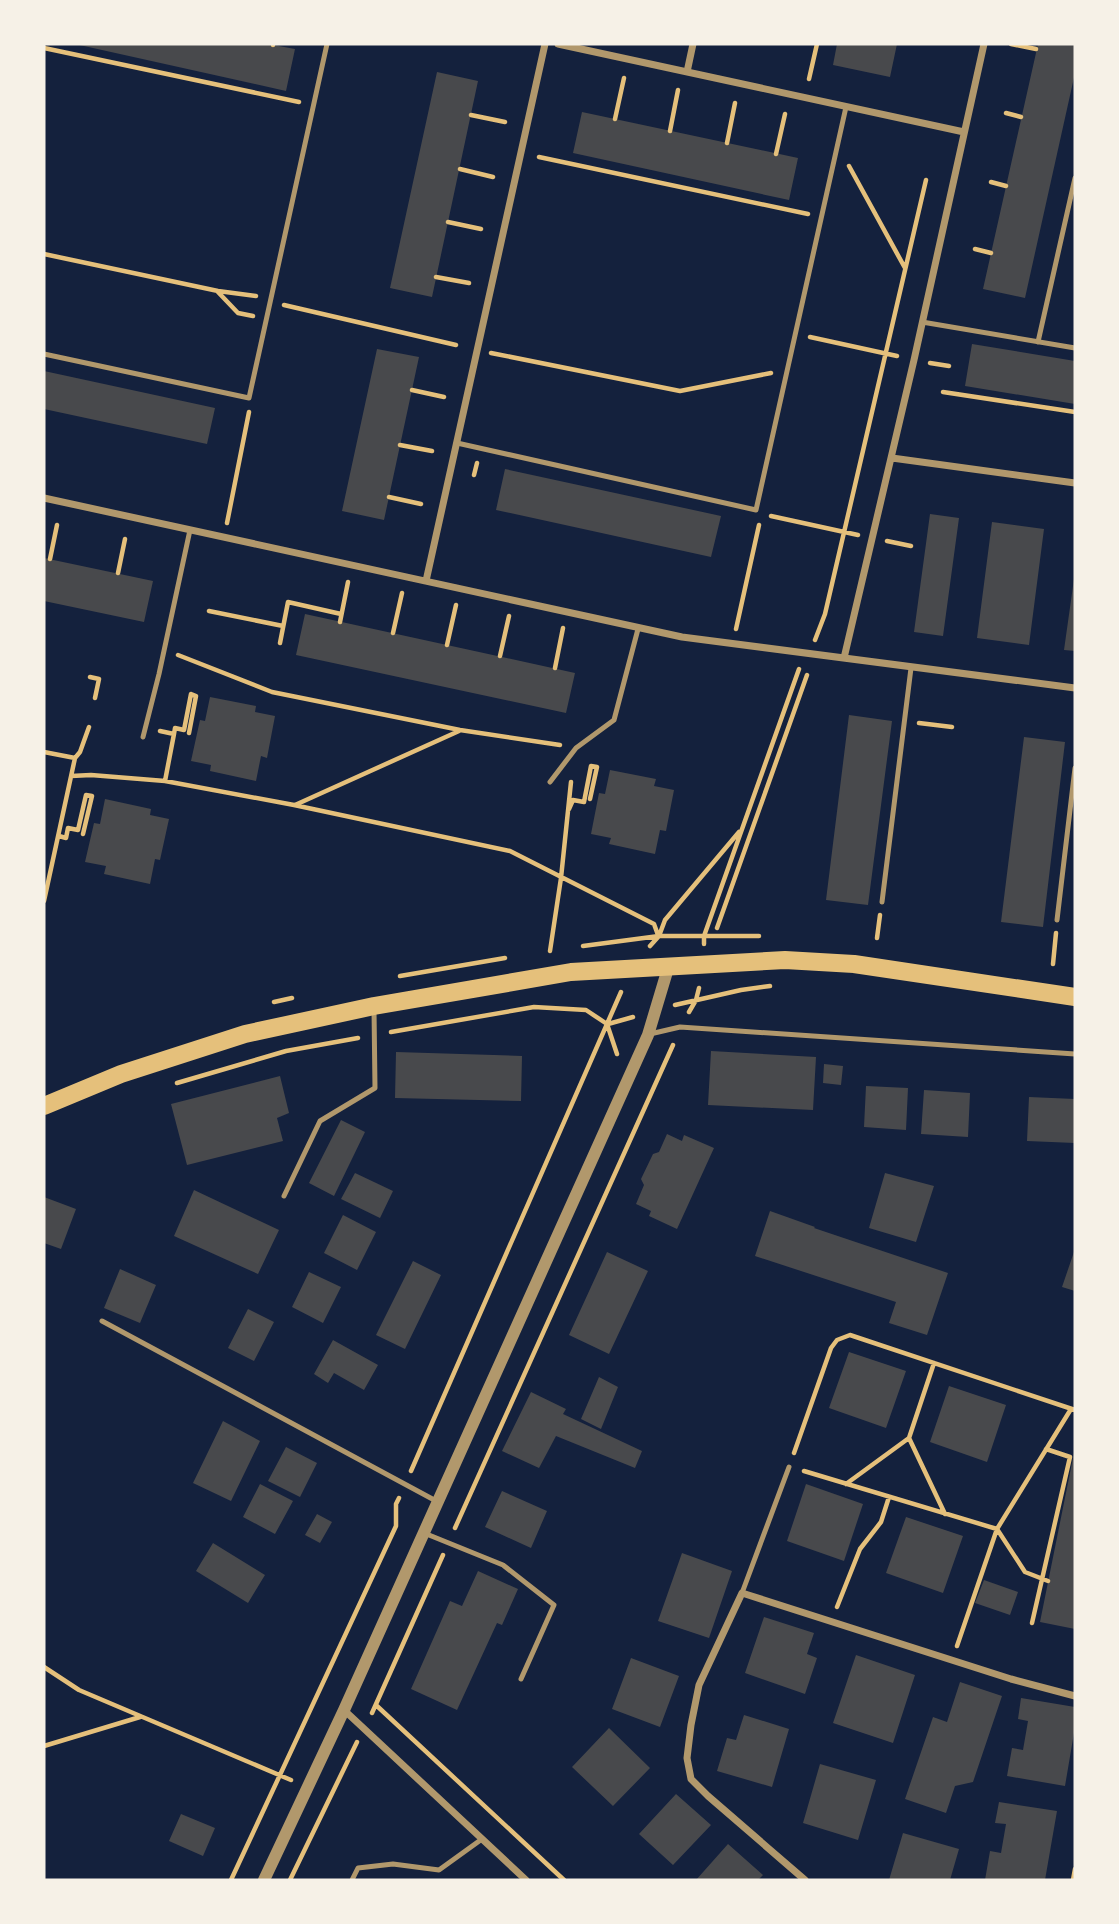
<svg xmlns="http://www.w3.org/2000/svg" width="1119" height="1924" font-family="'Playfair Display',serif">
	<rect width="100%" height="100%" fill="#14213d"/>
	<path fill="#48494c" d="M 75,44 L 268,44 L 295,49 L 286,91 Z
		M 837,44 L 897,44 L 890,77 L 833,65 Z
		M 1038,44 L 1075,44 L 1075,73 L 1025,298 L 983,289 Z
		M 437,72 L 478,81 L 432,297 L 390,288 Z
		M 582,112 L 798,158 L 789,200 L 573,153 Z
		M 972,344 L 1075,361 L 1075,404 L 965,386 Z
		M 377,349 L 419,357 L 384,520 L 342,511 Z
		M 44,371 L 215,408 L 207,444 L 44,409 Z
		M 505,469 L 721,516 L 711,557 L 496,510 Z
		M 930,514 L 959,518 L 943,636 L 914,632 Z
		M 992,522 L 1044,529 L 1029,645 L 977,638 Z
		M 44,558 L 153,581 L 144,622 L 44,601 Z
		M 1074,579 L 1075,579 L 1075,651 L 1064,650 Z
		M 305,614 L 575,673 L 566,713 L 296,655 Z
		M 210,697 L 256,706 L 255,712 L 275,716 L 267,758 L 261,756 L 256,781 L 210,771 L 211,765 L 191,761 L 200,720 L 205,721 Z
		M 849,715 L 892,721 L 868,905 L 826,900 Z
		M 1024,737 L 1065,742 L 1043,927 L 1001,922 Z
		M 610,770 L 656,779 L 654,786 L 674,790 L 666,831 L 660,830 L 655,854 L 609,844 L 611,838 L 591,834 L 599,793 L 605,794 Z
		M 105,799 L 151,809 L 150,815 L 169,819 L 160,860 L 155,859 L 150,884 L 104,874 L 106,866 L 85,862 L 94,823 L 100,824 Z
		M 711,1051 L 816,1057 L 813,1110 L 708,1105 Z
		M 396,1052 L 522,1056 L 521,1101 L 395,1098 Z
		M 824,1064 L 843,1066 L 841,1085 L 823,1083 Z
		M 280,1076 L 289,1113 L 277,1118 L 283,1141 L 187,1165 L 171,1104 Z
		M 866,1086 L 908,1088 L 906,1130 L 864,1127 Z
		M 924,1090 L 970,1093 L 968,1137 L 921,1134 Z
		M 1029,1097 L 1075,1099 L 1075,1143 L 1027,1141 Z
		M 341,1120 L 365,1132 L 334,1196 L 309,1183 Z
		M 667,1134 L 682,1141 L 684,1135 L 714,1148 L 677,1229 L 649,1216 L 651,1211 L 636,1204 L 644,1185 L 641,1179 L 653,1154 L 659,1152 Z
		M 355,1173 L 393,1191 L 380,1218 L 341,1199 Z
		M 885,1173 L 934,1186 L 916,1242 L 869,1228 Z
		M 194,1190 L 279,1230 L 258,1274 L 174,1236 Z
		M 44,1197 L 76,1209 L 61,1249 L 44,1243 Z
		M 770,1211 L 815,1227 L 814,1228 L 948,1273 L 927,1335 L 889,1323 L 896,1302 L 755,1256 Z
		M 343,1215 L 376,1232 L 357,1270 L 324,1253 Z
		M 1075,1249 L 1075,1291 L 1062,1287 Z
		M 607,1252 L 648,1271 L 609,1354 L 569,1335 Z
		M 413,1261 L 441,1275 L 405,1349 L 376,1335 Z
		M 120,1269 L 156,1285 L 140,1323 L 104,1308 Z
		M 309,1272 L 341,1287 L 323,1323 L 292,1307 Z
		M 248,1309 L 274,1322 L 254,1361 L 228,1348 Z
		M 333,1340 L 378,1365 L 364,1390 L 334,1373 L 328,1383 L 314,1374 Z
		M 849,1352 L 906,1371 L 886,1428 L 829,1408 Z
		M 599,1377 L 618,1387 L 601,1429 L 581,1419 Z
		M 949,1386 L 1006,1405 L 987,1462 L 930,1442 Z
		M 531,1392 L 566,1409 L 563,1414 L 642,1451 L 635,1468 L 556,1436 L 539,1468 L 502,1451 Z
		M 223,1421 L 260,1441 L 231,1501 L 193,1483 Z
		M 286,1447 L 317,1463 L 300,1497 L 268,1481 Z
		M 1074,1453 L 1075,1453 L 1075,1629 L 1040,1622 Z
		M 260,1484 L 293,1501 L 275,1534 L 243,1517 Z
		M 806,1484 L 863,1504 L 844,1561 L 787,1541 Z
		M 502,1491 L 547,1511 L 531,1548 L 485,1527 Z
		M 317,1514 L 332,1522 L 320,1543 L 305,1535 Z
		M 906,1517 L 963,1536 L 943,1593 L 886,1573 Z
		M 213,1543 L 265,1575 L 248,1603 L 196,1571 Z
		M 682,1553 L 732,1571 L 709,1638 L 658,1621 Z
		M 478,1571 L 518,1589 L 502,1625 L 497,1623 L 457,1710 L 411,1689 L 450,1601 L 462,1606 Z
		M 984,1580 L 1018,1592 L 1010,1615 L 975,1603 Z
		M 764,1617 L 814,1633 L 807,1654 L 817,1658 L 805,1694 L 745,1673 Z
		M 856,1655 L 915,1675 L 893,1743 L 833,1723 Z
		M 631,1658 L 679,1676 L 660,1727 L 612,1709 Z
		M 960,1682 L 1002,1696 L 973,1782 L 955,1786 L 946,1813 L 905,1799 L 933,1717 L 947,1722 Z
		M 1021,1698 L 1075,1707 L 1075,1727 L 1065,1786 L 1007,1776 L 1012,1748 L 1023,1750 L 1028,1721 L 1018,1719 Z
		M 744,1715 L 789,1729 L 772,1787 L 717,1771 L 727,1738 L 736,1740 Z
		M 609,1728 L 650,1768 L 613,1806 L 572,1767 Z
		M 820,1764 L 876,1780 L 858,1840 L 803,1823 Z
		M 676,1794 L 711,1825 L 673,1865 L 639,1834 Z
		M 999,1802 L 1057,1811 L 1045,1880 L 985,1880 L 990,1851 L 1001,1853 L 1006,1824 L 995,1823 Z
		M 181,1814 L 215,1828 L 203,1856 L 169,1841 Z
		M 903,1833 L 959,1849 L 950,1880 L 889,1880 Z
		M 728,1844 L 763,1875 L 758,1880 L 696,1880 Z"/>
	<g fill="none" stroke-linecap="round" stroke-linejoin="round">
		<path stroke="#e5c07b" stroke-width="4.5" d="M 1011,44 L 1036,49
			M 273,45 L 273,44
			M 44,48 L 299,102
			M 809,79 L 817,44
			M 1006,113 L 1021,117
			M 471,115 L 505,122
			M 615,119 L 624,78
			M 670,131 L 678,90
			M 727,143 L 735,103
			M 776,154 L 785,114
			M 539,157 L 808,214
			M 849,166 L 905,268
			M 460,169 L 493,177
			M 991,182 L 1006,186
			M 448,222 L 481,229
			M 975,249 L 991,253
			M 44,254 L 218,291 L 256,296
			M 436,277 L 469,283
			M 218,292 L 238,313 L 253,316
			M 284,305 L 456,345
			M 810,337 L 897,356
			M 491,353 L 680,391 L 771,373
			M 930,363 L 949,366
			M 412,390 L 444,397
			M 943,392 L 1075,412
			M 400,445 L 432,451
			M 474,475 L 477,463
			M 389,497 L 421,504
			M 771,516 L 858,535
			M 227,523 L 249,412
			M 887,541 L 911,546
			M 50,559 L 57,525
			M 118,573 L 125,539
			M 209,611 L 283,626
			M 340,622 L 348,582
			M 736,629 L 759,525
			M 393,633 L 402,593
			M 815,640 L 825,614 L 926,180
			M 280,643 L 288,602 L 341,614
			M 447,645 L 456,605
			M 178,655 L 272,692 L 460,730 L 560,745
			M 500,656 L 509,616
			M 555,668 L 563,628
			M 90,677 L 99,679 L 95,698
			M 919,723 L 952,727
			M 160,731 L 174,734 L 165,781
			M 174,734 L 175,728 L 184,730 L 191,694 L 196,696 L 189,733
			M 44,752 L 75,758
			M 71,776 L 91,775 L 165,781 L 294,805 L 510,851 L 654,924 L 658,935
			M 295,805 L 459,731
			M 569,809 L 573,800 L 584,802 L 591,766 L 597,767 L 590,799
			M 59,836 L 66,838 L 68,828 L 78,830 L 86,795 L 92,796 L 83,834
			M 44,901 L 75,758 L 80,752 L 89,727
			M 717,928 L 807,675
			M 877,938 L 880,915
			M 704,944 L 704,936 L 799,669
			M 583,946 L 659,936 L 759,936
			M 650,946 L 659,936 L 665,920 L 739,832
			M 550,951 L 561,878 L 571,782
			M 1053,964 L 1056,933
			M 400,976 L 505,958
			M 274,1002 L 292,998
			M 675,1005 L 741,990 L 770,986
			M 689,1012 L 696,1000 L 699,988
			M 608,1024 L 633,1017
			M 391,1032 L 534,1007 L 586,1010 L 607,1024 L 617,1054
			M 177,1083 L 286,1051 L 358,1038
			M 934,1363 L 909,1438 L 945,1514
			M 794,1453 L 831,1348 L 837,1340 L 850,1335 L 1075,1410
			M 411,1471 L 621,992
			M 804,1471 L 997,1529 L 1071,1409
			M 846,1484 L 909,1438
			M 455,1528 L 673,1045
			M 837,1607 L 860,1549 L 881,1522 L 889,1497
			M 1032,1623 L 1070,1457 L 1046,1449
			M 957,1646 L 997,1529 L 1025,1572 L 1048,1581
			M 44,1667 L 79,1690 L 291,1780
			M 377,1706 L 564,1880
			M 372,1713 L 443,1555
			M 44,1746 L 140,1717
			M 231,1880 L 396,1526 L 396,1504 L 399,1498
			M 290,1880 L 357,1742
			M 1073,1880 L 1075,1869"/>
		<path stroke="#b1986c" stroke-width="5" d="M 922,322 L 1075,348
			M 1038,342 L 1075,178
			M 44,354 L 249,398 L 327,44
			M 457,443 L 756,510 L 846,107
			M 143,737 L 159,674 L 190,530
			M 550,782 L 576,748 L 614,720 L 638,629
			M 882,902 L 911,668
			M 1057,920 L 1075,768
			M 650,1034 L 680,1027 L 1075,1054
			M 284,1196 L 320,1121 L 375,1088 L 374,1009
			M 102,1321 L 438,1502
			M 424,1533 L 503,1565 L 554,1605 L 521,1679
			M 742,1593 L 789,1467
			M 352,1880 L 358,1868 L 393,1864 L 439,1870 L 482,1839"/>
		<path stroke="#b1986c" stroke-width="7" d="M 558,44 L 964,132
			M 687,72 L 693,44
			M 892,458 L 1075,483
			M 44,498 L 682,637 L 1075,688
			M 426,581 L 545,44
			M 844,658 L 914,360 L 984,44
			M 344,1710 L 526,1880
			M 805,1880 L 708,1796 L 691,1779 L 687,1758 L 691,1725 L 699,1685 L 742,1593 L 1011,1679 L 1075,1696"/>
		<path stroke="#b1986c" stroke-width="12" d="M 264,1880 L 344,1710 L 648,1035 L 669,965"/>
		<path stroke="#e5c07b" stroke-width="18" d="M 44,1106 L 121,1074 L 245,1034 L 374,1006 L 571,972 L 785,960 L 854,964 L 1075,997"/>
	</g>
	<rect width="1119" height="1924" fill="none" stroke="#f6f1e7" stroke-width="91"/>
</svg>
